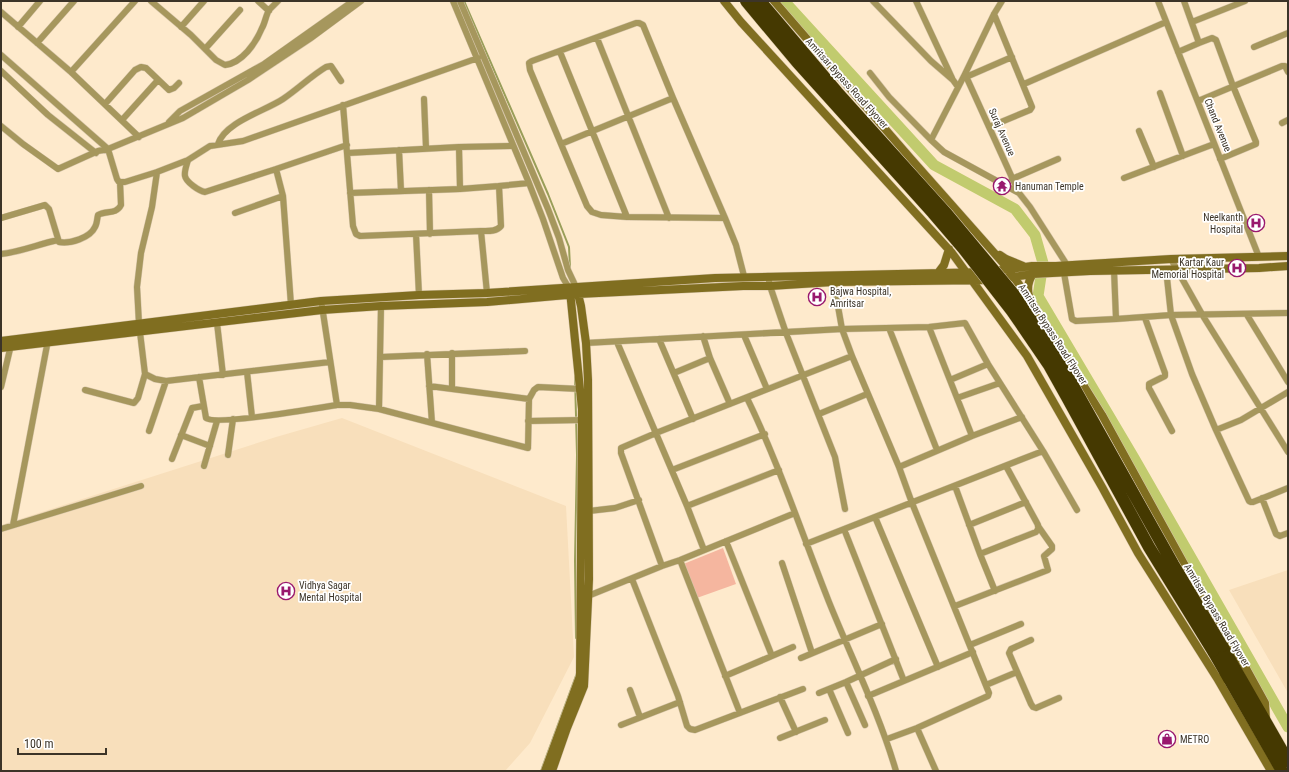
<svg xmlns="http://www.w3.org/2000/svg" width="1289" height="772" font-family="'Roboto Condensed',sans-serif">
	<rect width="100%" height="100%" fill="#feeacc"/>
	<path fill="#f8dfbb" d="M 342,418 L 566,506 L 574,657 L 530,743 L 505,771 L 1,771 L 1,525 L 276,437 Z
		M 1288,570 L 1288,693 L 1229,590 Z"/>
	<path fill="#f5b69f" d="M 723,548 L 736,584 L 694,599 L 681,565 Z"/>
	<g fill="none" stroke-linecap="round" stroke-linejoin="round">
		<path stroke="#999e59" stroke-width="2" d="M 464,1 L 548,194 L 569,247 L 570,267
			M 575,377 L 577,455 L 575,561 L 576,638
			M 541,771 L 577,673"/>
		<path stroke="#c1cb6e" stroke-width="11" d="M 784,1 L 934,165 L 1015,209 L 1035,235 L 1043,263 L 1038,296 L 1134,458 L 1288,727"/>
		<defs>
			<path id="street" d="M 151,1 L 191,35 L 216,60 L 225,65 C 242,63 256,43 262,28 C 265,23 266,15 269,10 C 272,7 275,4 278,1
				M 258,1 L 269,11
				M 453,1 L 529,183 L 543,219 L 563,278 L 569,288
				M 460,1 L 548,209 L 559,238 L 568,270 L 576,287
				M 873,1 L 931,61 L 953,80 L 958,87
				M 916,1 L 952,78
				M 1002,1 L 994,14 L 965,74 L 1019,193 L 1030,207 L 1067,265
				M 1158,1 L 1259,257
				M 1,12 L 71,72 L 139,137
				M 1192,22 L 1245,1
				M 18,27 L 40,1
				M 181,27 L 204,1
				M 597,38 L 669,218
				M 37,43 L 74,1
				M 1199,43 L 1212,38 L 1216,40 L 1233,86 L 1256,142 L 1256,144 L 1220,159
				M 1254,47 L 1288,33
				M 205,49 L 240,10
				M 560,52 L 627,217
				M 1178,52 L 1199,43 L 1184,1
				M 1,55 L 108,149 L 117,179 L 119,182 L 125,182 L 157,172
				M 1,71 L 48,115 L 96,153
				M 71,72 L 135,1
				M 870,73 L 889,97 L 931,140
				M 965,74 L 931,140 L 944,152 L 1019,193
				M 966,77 L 1012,57
				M 1024,84 L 1166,22
				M 1160,93 L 1183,156
				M 424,99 L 426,148
				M 1198,101 L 1282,66 L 1285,66 L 1288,72
				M 105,104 L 135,70 L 141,67 L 146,68 L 169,90 L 174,88 L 179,83
				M 343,105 L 353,226 L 356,234 L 360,236 L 481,231 L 487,293
				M 122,120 L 158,80
				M 169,122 L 180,111 L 264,64 L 353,1
				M 1282,123 L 1288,120
				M 1,126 L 23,144 L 58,169 L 98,151 L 108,149 L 183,118 L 248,80 L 311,38 L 361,1
				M 989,127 L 1030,110 L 1032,107 L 994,14
				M 1139,131 L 1154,167
				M 218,144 C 225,122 265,111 283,99 C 298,89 311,76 326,67 L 331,66 L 341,81
				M 561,144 L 673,98
				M 399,150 L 401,191
				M 348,153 L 459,147
				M 188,160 C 187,164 184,171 185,176 C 186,182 199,191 205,192 L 276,169
				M 1124,178 L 1214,144
				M 1012,179 L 1058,159
				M 460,189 L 459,147 L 513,146
				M 429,190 L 430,234
				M 350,193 L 460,189 L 499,186
				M 235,213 L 283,196
				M 1,218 L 45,205 L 49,209 L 59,242 C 70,244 90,238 95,227 C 97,224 97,219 98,215 C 106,210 116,215 121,205 L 120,182
				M 725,218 L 627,217 L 601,215 L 592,212 L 587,206 L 530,70 L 529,63 L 532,61 L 636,23 L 639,23 L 643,25 L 673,98 L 725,218 L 736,245 L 744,276
				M 481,231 C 488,231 496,232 501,226 L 499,186 L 529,183
				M 416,234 L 419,295
				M 1,254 C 20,252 39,244 58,240
				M 1171,259 L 1203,316 L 1288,452
				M 1166,269 L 1171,315 L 1192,374 L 1216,430 L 1249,501 L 1251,502 L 1253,502 L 1288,488
				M 1114,270 L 1116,319 L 1171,315 L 1288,313
				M 1064,273 L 1072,319 L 1076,321 L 1116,319
				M 768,276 L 770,286 L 786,333 L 835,457 L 845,509
				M 833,278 L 842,329 L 852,356 L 899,467 L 912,503 L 989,693 L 988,696 L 917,728 L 887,739
				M 291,305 L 283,196 L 276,169 L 347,145
				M 322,306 L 337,405
				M 1247,315 L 1288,382
				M 1145,318 L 1165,373 L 1165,376 L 1149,384 L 1149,388 L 1172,431
				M 217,323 L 223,375
				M 929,327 L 972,436
				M 889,328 L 937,450
				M 744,335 L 767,389
				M 703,336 L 710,358 L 730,404
				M 659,339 L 693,419
				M 617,342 L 687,506 L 704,550
				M 586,343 L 842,329 L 929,327 L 965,323 L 988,364 L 1043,451 L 1077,510
				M 452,353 L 452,389
				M 427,354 L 432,423
				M 381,357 L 525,351
				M 330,362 L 166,381 L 155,379 L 145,374 L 139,324 L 137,287 L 141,253 L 152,207 L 157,172 L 188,160 L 210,146 L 243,141 L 478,58
				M 247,372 L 252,417
				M 674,373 L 710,358
				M 199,377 L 206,418 C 215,426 319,408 337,405 L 350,405 L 379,409 L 528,448 L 529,399 L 534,390 L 538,387 L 580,389
				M 950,380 L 988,364
				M 429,386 L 529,399
				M 1,387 L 11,345
				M 85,390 L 134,403 L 138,398 L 145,374
				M 747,398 C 779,464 802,534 829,602 C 852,659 879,713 896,771
				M 957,398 L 1000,383
				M 379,409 L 381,306
				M 819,414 L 867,394
				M 528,421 L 582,420
				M 1216,430 L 1241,420 L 1288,392
				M 149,431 L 166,381
				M 181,435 L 210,446
				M 228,455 L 233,419
				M 172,459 L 192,408 L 203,406
				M 204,466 L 217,421
				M 899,467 L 972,436 L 1022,417
				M 672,470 L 765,434
				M 955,486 L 980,554 L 995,591
				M 1262,498 L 1276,534 L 1280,536 L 1288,533
				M 687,506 L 779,470
				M 589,511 L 615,508 L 639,500
				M 875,517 L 938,667
				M 13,525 L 48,340
				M 969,525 L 1026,502
				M 1,529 L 141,486
				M 844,529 L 904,681
				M 726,541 L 772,656
				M 806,544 L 1043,451
				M 980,554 L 1036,532 C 1039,529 1039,526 1037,523 L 1006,466
				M 680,560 L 740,713
				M 782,563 L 812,653
				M 662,566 L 621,453 L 621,448 L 656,433 L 852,356
				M 632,579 L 678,696 L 687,726 L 690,729 L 695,730 L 803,689
				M 588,596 L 662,566 L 680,560 L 795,513
				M 955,606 L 1048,570 L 1044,556 L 1052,549 L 1052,546 L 1038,526
				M 1031,640 L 1011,649 L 1009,653 L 1031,704 L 1033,707 L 1036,708 L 1059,698
				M 970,645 L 1021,624
				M 801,658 L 882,624
				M 725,676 L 793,647
				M 846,682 L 865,725
				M 986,685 L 1017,672
				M 829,689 L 848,733
				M 630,690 L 640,717
				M 819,693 L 846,682 L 896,659
				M 868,696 L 973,652
				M 780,697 L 796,732
				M 621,725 L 680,702
				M 917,728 L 936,771
				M 780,738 L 825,720"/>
			<path id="secondary" d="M 724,1 L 741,22 L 952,253 L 1027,356 L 1102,487 L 1138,553 L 1217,678 L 1229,679
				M 774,1 L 912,160 L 1004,264 L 1029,298 L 1102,415 L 1200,593 L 1243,663 L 1265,703 L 1266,720
				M 1000,255 L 1006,259 L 1023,266
				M 938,273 L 944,265 L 949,249
				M 1029,296 C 1027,288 1028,281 1033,274
				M 1,341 L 321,301 L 419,295 L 487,293 L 715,278 L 988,272 L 1032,266 L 1056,266 L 1171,259 L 1288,256
				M 1,348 L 322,310 L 381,306 L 487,302 L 578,294 L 743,286 L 770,286 L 833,282 L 993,280 L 1033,274 L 1090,271 L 1259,268 L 1288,266
				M 1217,678 L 1271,771
				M 545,771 L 580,676 L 582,409 L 570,291
				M 552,771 L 567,728 L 584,686 L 589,579 L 588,380 L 586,343 L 581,306 L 577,290"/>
			<path id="highway" d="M 1222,646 L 1288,761
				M 1213,651 L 1282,771"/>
		</defs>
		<use href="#street" stroke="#d7c6ab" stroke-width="7"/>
		<use href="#secondary" stroke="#d7c6ab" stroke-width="9"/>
		<use href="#highway" stroke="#d7c6ab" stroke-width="13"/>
		<use href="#street" stroke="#a6975d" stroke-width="6"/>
		<use href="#secondary" stroke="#806e20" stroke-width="8"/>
		<use href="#highway" stroke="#453901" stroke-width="12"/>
		<defs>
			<path id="highway-bridge" d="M 746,1 L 797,62 L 933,213 L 963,248 L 1012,311 L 1049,365 L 1068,399 L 1149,547 L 1213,651
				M 760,1 L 837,92 L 947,214 L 1016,297 L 1044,339 L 1071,382 L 1173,564 L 1222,646"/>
		</defs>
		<use href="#highway-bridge" stroke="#d7c6ab" stroke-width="13" stroke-linecap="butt"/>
		<use href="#highway-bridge" stroke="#453901" stroke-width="12"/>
	</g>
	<defs>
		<symbol id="temple-ring" viewBox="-11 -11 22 22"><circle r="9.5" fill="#fff" stroke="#99186e" stroke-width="1.5"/><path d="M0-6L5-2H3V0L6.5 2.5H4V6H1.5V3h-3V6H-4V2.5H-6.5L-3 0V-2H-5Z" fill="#99186e"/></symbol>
		<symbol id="hospital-ring" viewBox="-11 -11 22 22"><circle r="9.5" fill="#fff" stroke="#99186e" stroke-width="1.5"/><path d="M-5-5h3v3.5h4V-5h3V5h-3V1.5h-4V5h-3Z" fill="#99186e"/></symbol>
		<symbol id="shop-ring" viewBox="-11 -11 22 22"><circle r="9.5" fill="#fff" stroke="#99186e" stroke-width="1.5"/><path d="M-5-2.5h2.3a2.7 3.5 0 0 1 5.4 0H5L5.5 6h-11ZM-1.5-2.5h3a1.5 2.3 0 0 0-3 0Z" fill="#99186e"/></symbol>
	</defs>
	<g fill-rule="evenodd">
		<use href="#temple-ring" x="992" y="176" width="20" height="20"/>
		<use href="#hospital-ring" x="1246" y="213" width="20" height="20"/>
		<use href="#hospital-ring" x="1227" y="258" width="20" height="20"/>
		<use href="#hospital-ring" x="807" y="287" width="20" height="20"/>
		<use href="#hospital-ring" x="276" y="581" width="20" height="20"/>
		<use href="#shop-ring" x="1157" y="729" width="20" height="20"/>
	</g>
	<g text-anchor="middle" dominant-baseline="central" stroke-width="3.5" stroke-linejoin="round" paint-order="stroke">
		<g font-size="10" fill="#3c3428" stroke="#fff">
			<text transform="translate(847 83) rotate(48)">Amritsar Bypass Road Flyover</text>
			<text transform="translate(1218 125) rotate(68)">Chand Avenue</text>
			<text transform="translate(1002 132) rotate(66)">Suraj Avenue</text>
			<text transform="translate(1053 334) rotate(57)">Amritsar Bypass Road Flyover</text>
			<text transform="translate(1217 615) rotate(59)">Amritsar Bypass Road Flyover</text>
		</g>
		<g font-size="10" fill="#3c3428" stroke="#fff" text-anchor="start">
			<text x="1015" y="186">Hanuman Temple</text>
			<text x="1243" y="217" text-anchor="end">Neelkanth<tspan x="1243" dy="12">Hospital</tspan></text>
			<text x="1224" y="262" text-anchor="end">Kartar Kaur<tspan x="1224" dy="12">Memorial Hospital</tspan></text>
			<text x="830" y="291">Bajwa Hospital,<tspan x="830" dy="12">Amritsar</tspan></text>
			<text x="299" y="585">Vidhya Sagar<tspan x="299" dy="12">Mental Hospital</tspan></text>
			<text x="1180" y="739">METRO</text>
		</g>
	</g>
	<rect width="1289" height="772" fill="none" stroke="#3c3428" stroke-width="4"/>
	<path d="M18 748v6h88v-6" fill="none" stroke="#3c3428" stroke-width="2"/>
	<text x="24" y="748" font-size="12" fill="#3c3428" stroke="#ffffff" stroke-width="3" paint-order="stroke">100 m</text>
</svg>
